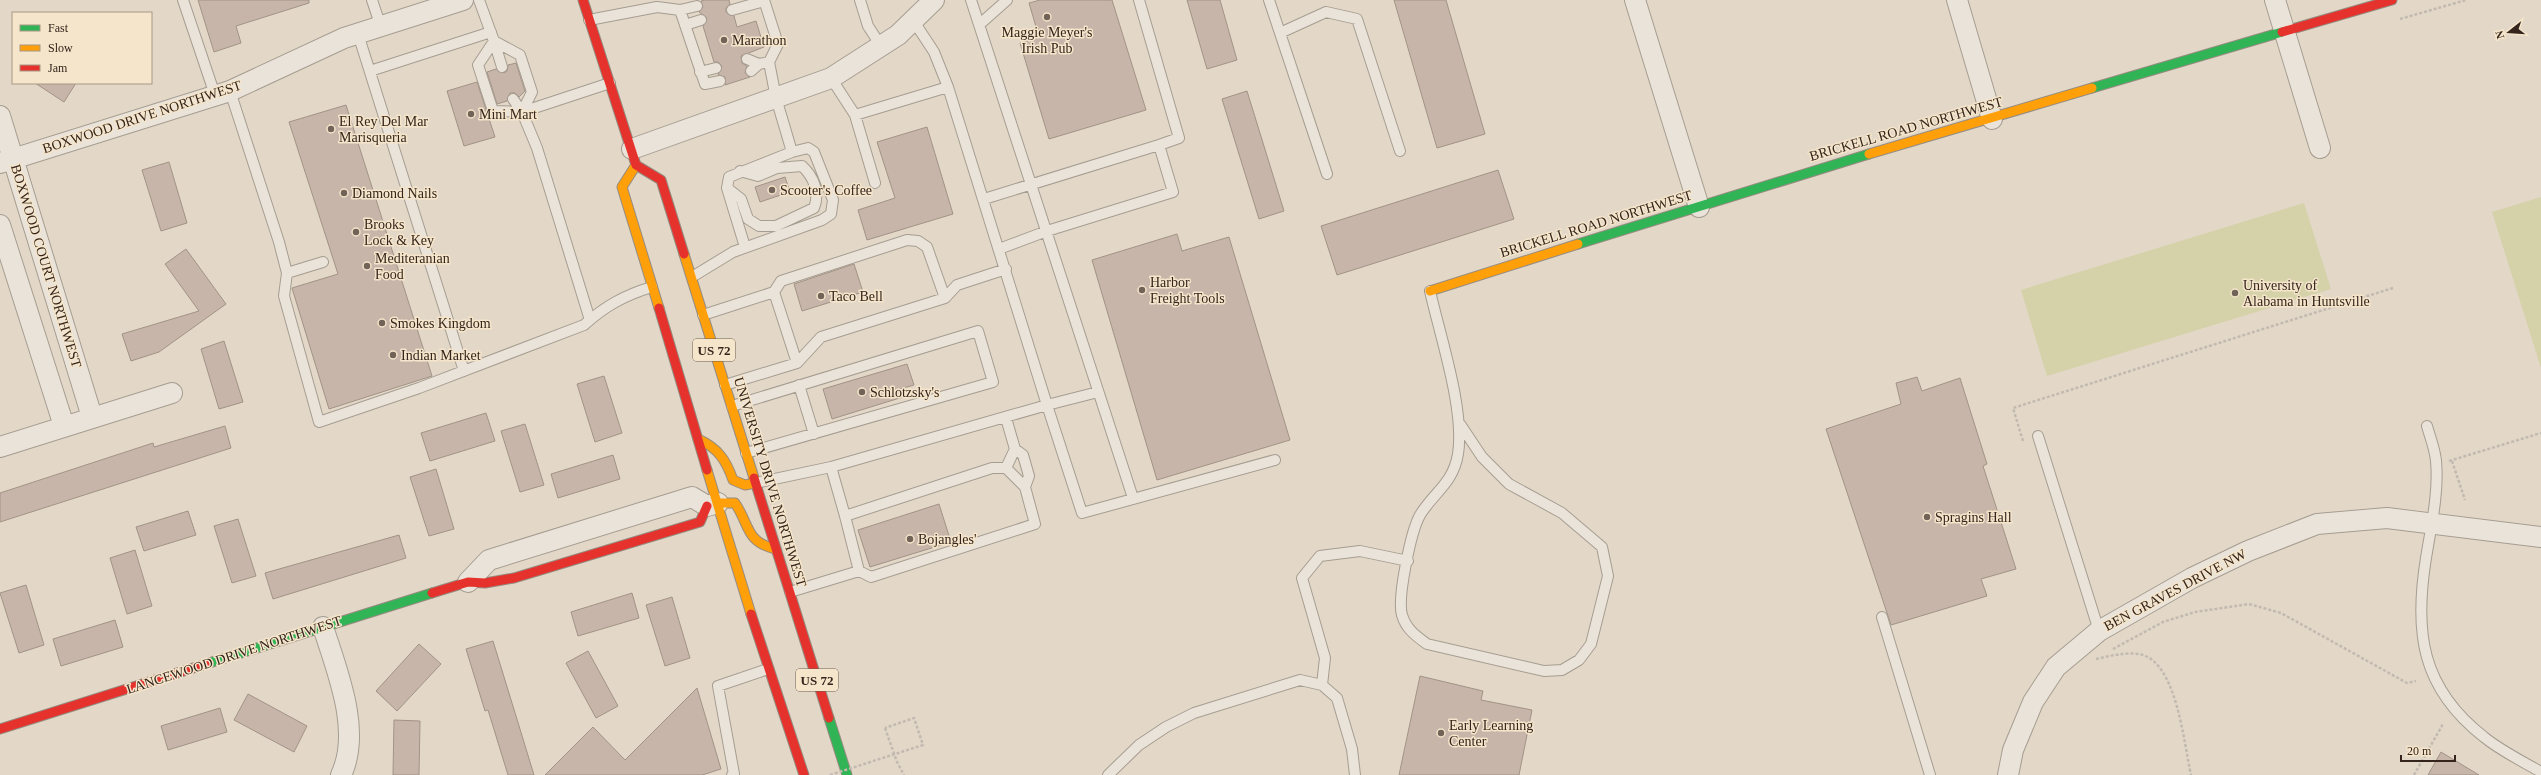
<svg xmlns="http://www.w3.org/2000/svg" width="2541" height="775" font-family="Georgia,serif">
	<rect width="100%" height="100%" fill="#e3d8c7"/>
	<path fill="#d5d1a9" d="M 2541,197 L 2541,368 L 2492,212 Z
		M 2304,203 L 2331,289 L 2047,376 L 2021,290 Z"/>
	<path fill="#c6b5a8" stroke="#a29387" d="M 198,0 L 309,0 L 309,3 L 236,26 L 241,43 L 214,52 Z
		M 705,0 L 729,0 L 730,4 L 726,8 L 726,12 L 734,16 L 737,27 L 756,21 L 764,47 L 741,56 L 742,63 L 747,66 L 745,73 L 750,77 L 725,85 L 725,77 L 718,75 L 722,66 L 718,62 L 714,62 L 703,26 L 707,18 L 699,12 L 703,7 L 701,1 Z
		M 1040,0 L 1112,0 L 1146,110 L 1049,139 L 1020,43 L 1039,37 L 1029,3 Z
		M 1187,0 L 1220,0 L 1237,60 L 1207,69 Z
		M 1394,0 L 1446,0 L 1485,134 L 1437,148 Z
		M 516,63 L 525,91 L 519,97 L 515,93 L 510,93 L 507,101 L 497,104 L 487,72 L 496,69 L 504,73 L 507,71 L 508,65 Z
		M 477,82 L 495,137 L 464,146 L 447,91 Z
		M 35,83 L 76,83 L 64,102 Z
		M 1247,91 L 1284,211 L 1259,219 L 1222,99 Z
		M 346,105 L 432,376 L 329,409 L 292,288 L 338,274 L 289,122 Z
		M 927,127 L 953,214 L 867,240 L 858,210 L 895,198 L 877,142 Z
		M 169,162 L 187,223 L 161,231 L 142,170 Z
		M 1498,170 L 1514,219 L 1337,275 L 1321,226 Z
		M 785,177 L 790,192 L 760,202 L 755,187 Z
		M 1177,234 L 1182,251 L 1229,237 L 1290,440 L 1157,480 L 1092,260 Z
		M 186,249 L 226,304 L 159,352 L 131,361 L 122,334 L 199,311 L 165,264 Z
		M 854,264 L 863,292 L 802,311 L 794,284 Z
		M 224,341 L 243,402 L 219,409 L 201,349 Z
		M 907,364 L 914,385 L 900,389 L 903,397 L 832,419 L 823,389 Z
		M 604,376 L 622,433 L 595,442 L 577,384 Z
		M 1917,377 L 1922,391 L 1960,378 L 1987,464 L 1983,466 L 2016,569 L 1981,579 L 1987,596 L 1891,625 L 1826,429 L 1901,404 L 1896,383 Z
		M 486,413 L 495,441 L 430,461 L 421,433 Z
		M 525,424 L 544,485 L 520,492 L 501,431 Z
		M 225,426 L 231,448 L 0,522 L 0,493 L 153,443 L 154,447 Z
		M 613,455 L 620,479 L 558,498 L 551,474 Z
		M 436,469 L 454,529 L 429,536 L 410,477 Z
		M 939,504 L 951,542 L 870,567 L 858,530 Z
		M 188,511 L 196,535 L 144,551 L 136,527 Z
		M 238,519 L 256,576 L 232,583 L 214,526 Z
		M 399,535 L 406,558 L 273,599 L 265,573 Z
		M 135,550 L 152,606 L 127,614 L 110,558 Z
		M 26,585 L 44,645 L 19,653 L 0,593 Z
		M 632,593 L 639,618 L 578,636 L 571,612 Z
		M 672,597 L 690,658 L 665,666 L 646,605 Z
		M 115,620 L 123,647 L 61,666 L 53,639 Z
		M 493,641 L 516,716 L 534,775 L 508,775 L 488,710 L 485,711 L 466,649 Z
		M 419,644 L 441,664 L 397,711 L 376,691 Z
		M 588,651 L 618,706 L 596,718 L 566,663 Z
		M 1420,676 L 1483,691 L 1481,700 L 1532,710 L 1519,775 L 1399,775 Z
		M 697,688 L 721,769 L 702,775 L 545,775 L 593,727 L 625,760 Z
		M 248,694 L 307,726 L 294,752 L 234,720 Z
		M 220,708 L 227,732 L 168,750 L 161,726 Z
		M 394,720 L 420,721 L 419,775 L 393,775 Z
		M 2441,752 L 2479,775 L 2428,775 Z"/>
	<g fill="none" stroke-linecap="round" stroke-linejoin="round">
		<defs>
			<path id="lane" d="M 183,0 L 215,95
				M 372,0 L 381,27
				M 479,0 L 494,41 L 520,55 L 532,92 L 522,112
				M 764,0 L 778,44 L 769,62 L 776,98 L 792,152
				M 860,0 L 868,26 L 881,46
				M 971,0 L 1133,498
				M 1139,0 L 1179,138 L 1159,145
				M 1269,0 L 1327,174
				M 680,10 L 705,84 L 720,81
				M 732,10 L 764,1
				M 589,20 L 657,7 L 680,10 L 697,6
				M 980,24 L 1007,0
				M 685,25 L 701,20
				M 1280,33 L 1326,12 L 1357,19 L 1400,151
				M 358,34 L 464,371
				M 747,59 L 759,64
				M 502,67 L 494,41 L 478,65 L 493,111 L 522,112 L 513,99
				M 370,71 L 491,32
				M 751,71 L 759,64 L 769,62
				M 700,72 L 716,68
				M 831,78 L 855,115 L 948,87
				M 230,91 L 279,242 L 287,273 L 284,296 L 319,422 L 419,388 L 584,325 C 605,306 625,295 652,287
				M 522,112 L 537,148 L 590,320
				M 522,112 L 610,83
				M 855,115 L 875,183
				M 727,188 L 741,199 L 748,219 L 759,226 L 776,226 L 814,208 C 820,193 814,177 802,166 L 777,168 L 758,176 L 740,171
				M 984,199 L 1159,145 L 1173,192 L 1047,231 L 999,249
				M 287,273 L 323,262
				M 692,277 L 733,252 L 822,220 L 831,214 L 833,200 L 814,152 L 808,148 L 792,152 L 729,177 L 727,188 L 745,247
				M 1430,291 C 1440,336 1465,410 1458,454 C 1453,484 1434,492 1420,515 C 1411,531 1397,598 1402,615 C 1406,629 1416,636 1427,644 L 1544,671 L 1562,670 L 1579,660 L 1591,644 L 1608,576 L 1602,547 L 1562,513 L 1509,484 L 1482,457 L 1460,424
				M 774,292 L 797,363
				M 703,315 L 774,292 L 781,281 L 907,240 L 918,241 L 927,247 L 945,298
				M 725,385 L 797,363 L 821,337 L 945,298 L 957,285 L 1006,269
				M 799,385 L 814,434
				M 1098,392 L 1047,405 L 1082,513 L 1275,460
				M 732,406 L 978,331 L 993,382 L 746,453
				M 1006,418 L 1015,449 L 1023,455 L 1029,476 L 1025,487
				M 2427,426 C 2430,437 2435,449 2436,461 C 2439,492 2431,527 2426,558 C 2414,632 2421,688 2484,737 C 2501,751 2522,761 2541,772
				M 2038,436 L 2099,631
				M 831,467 L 845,516
				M 1006,468 L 1015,449
				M 755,483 L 831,467 L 1047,405 L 948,87 L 934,52 L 913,20
				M 790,592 L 859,571 L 871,577 L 1035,524 L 1025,487 L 1006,468 L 992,468 L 845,516 L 859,571
				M 1882,617 L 1930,775
				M 1322,685 L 1325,658 L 1302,578 L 1320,556 L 1360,551 L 1408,561
				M 732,775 L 734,774 L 718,686 L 768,669
				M 1108,775 L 1139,745 L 1166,727 L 1194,713 L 1300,680 L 1322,685 L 1337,698 L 1352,749 L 1355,775"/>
			<path id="street" d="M 1635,0 L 1699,207
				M 1957,0 L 1992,119
				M 2275,0 L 2320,148
				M 0,116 L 92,417
				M 632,149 L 831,78 L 898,35 L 934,0
				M 0,163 L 230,91 L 344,38 L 463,0
				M 0,225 L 64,426
				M 0,447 L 172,393
				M 468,582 L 489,560 L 692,497 L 707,506 L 718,503
				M 323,627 C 337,671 362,731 341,775
				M 2008,775 L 2013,750 L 2033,702 L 2056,667 L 2099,631 L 2192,578 L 2248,551 L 2317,524 L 2387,518 L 2541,537"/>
			<path id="fast" d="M 2092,88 L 2282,32
				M 1578,244 L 1869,154
				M 209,663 L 432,593
				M 829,718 L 847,775"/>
			<path id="slow" d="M 1869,154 L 2092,88
				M 636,165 L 622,187 L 659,308
				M 684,254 L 754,478
				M 1430,291 L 1578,244
				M 698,439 C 718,448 726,460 733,480 L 745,485 L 755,483
				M 707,470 L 751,614
				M 718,503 L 735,503 C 750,525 745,541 775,549"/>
			<path id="jam" d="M 583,0 L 636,165 L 661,180 L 684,254
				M 2282,32 L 2392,0
				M 659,308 L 707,470
				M 754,478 L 829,718
				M 432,593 L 468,582 L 485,583 L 514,578 L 700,522 L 707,506
				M 751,614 L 804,775
				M 0,729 L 209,663"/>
		</defs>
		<use href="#lane" stroke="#a69d91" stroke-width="12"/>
		<use href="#street" stroke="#a69d91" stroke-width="22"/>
		<use href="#fast" stroke="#968c81" stroke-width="11"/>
		<use href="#slow" stroke="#968c81" stroke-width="11"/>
		<use href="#jam" stroke="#968c81" stroke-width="11"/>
		<path stroke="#c2bab1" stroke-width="2.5" stroke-dasharray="3 2" stroke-linecap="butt" d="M 2400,19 L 2466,0
			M 2023,441 L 2013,408 L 2393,288
			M 2449,461 L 2541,433
			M 2452,461 L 2465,500
			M 2113,649 L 2163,622 L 2195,612 L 2249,604 L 2281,613 L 2407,683 L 2416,681
			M 2096,659 C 2110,656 2124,652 2139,654 C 2177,660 2184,745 2191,775
			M 885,728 L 897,762 L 904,775
			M 2414,775 L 2443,724"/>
		<use href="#lane" stroke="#eae3d9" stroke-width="10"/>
		<use href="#street" stroke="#eae3d9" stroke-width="20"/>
		<use href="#fast" stroke="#30b455" stroke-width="9"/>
		<use href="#slow" stroke="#ff9f0a" stroke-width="9"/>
		<use href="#jam" stroke="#e5322d" stroke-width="9"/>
		<path stroke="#c2bab1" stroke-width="2.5" stroke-dasharray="3 2" stroke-linecap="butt" d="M 830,775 L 923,745 L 914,718 L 885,728"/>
	</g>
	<g fill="#716357" stroke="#f5e5cb" stroke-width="1.5">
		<circle cx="1047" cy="17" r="4"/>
		<circle cx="724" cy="40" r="4"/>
		<circle cx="471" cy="114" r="4"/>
		<circle cx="331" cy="129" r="4"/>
		<circle cx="772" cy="190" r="4"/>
		<circle cx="344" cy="193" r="4"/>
		<circle cx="356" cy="232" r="4"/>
		<circle cx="367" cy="266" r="4"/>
		<circle cx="1142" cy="290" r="4"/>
		<circle cx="2235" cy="293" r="4"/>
		<circle cx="821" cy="296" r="4"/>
		<circle cx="382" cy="323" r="4"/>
		<circle cx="393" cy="355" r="4"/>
		<circle cx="862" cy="392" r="4"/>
		<circle cx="1927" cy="517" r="4"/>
		<circle cx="910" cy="539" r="4"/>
		<circle cx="1441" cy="733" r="4"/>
	</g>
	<g text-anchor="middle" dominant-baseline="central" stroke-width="3" stroke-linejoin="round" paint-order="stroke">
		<g fill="#f5e5cb" stroke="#6e5e50" stroke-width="1">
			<rect x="693" y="339" width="42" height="22" rx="3"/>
			<rect x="796" y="669" width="42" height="22" rx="3"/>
		</g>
		<g font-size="13" font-weight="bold" fill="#34241b">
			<text x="714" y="350">US 72</text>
			<text x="817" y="680">US 72</text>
		</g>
		<g font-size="14" fill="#34241b" stroke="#f5e5cb" text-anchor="start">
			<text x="1047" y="32" text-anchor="middle">Maggie Meyer's<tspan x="1047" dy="16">Irish Pub</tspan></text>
			<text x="732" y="40">Marathon</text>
			<text x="479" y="114">Mini Mart</text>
			<text x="339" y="121">El Rey Del Mar<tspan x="339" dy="16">Marisqueria</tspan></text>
			<text x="780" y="190">Scooter's Coffee</text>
			<text x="352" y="193">Diamond Nails</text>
			<text x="364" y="224">Brooks<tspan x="364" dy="16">Lock &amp; Key</tspan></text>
			<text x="375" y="258">Mediteranian<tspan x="375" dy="16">Food</tspan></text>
			<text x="1150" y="282">Harbor<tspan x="1150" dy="16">Freight Tools</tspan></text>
			<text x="2243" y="285">University of<tspan x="2243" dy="16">Alabama in Huntsville</tspan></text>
			<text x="829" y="296">Taco Bell</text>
			<text x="390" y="323">Smokes Kingdom</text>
			<text x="401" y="355">Indian Market</text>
			<text x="870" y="392">Schlotzsky's</text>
			<text x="1935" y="517">Spragins Hall</text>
			<text x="918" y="539">Bojangles'</text>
			<text x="1449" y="725">Early Learning<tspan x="1449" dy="16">Center</tspan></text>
		</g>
		<g font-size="14" fill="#34241b" stroke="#f5e5cb">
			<text transform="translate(142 117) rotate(-18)">BOXWOOD DRIVE NORTHWEST</text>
			<text transform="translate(1906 129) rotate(-16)">BRICKELL ROAD NORTHWEST</text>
			<text transform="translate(1596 224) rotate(-17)">BRICKELL ROAD NORTHWEST</text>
			<text transform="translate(46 266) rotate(73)">BOXWOOD COURT NORTHWEST</text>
			<text transform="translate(770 482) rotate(73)">UNIVERSITY DRIVE NORTHWEST</text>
			<text transform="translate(2175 590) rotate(-28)">BEN GRAVES DRIVE NW</text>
			<text transform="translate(234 655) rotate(-18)">LANCEWOOD DRIVE NORTHWEST</text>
		</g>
	</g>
	<rect x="12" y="12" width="140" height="72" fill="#f5e5cb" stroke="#a89885"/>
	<rect x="20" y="25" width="20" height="6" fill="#30b455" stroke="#a89885"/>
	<text x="48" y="32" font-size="12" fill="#34241b">Fast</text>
	<rect x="20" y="45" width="20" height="6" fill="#ff9f0a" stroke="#a89885"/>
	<text x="48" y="52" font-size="12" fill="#34241b">Slow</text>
	<rect x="20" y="65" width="20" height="6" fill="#e5322d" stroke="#a89885"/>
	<text x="48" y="72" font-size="12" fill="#34241b">Jam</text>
	<g transform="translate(2509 32) rotate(253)" stroke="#f5e5cb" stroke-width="3" paint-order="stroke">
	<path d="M0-3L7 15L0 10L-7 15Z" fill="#34241b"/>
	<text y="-6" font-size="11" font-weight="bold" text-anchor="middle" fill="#34241b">N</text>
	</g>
	<path d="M2401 755v6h54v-6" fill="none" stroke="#34241b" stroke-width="2"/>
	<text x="2407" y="755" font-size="12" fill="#34241b" stroke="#f5e5cb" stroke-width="3" paint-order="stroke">20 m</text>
</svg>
